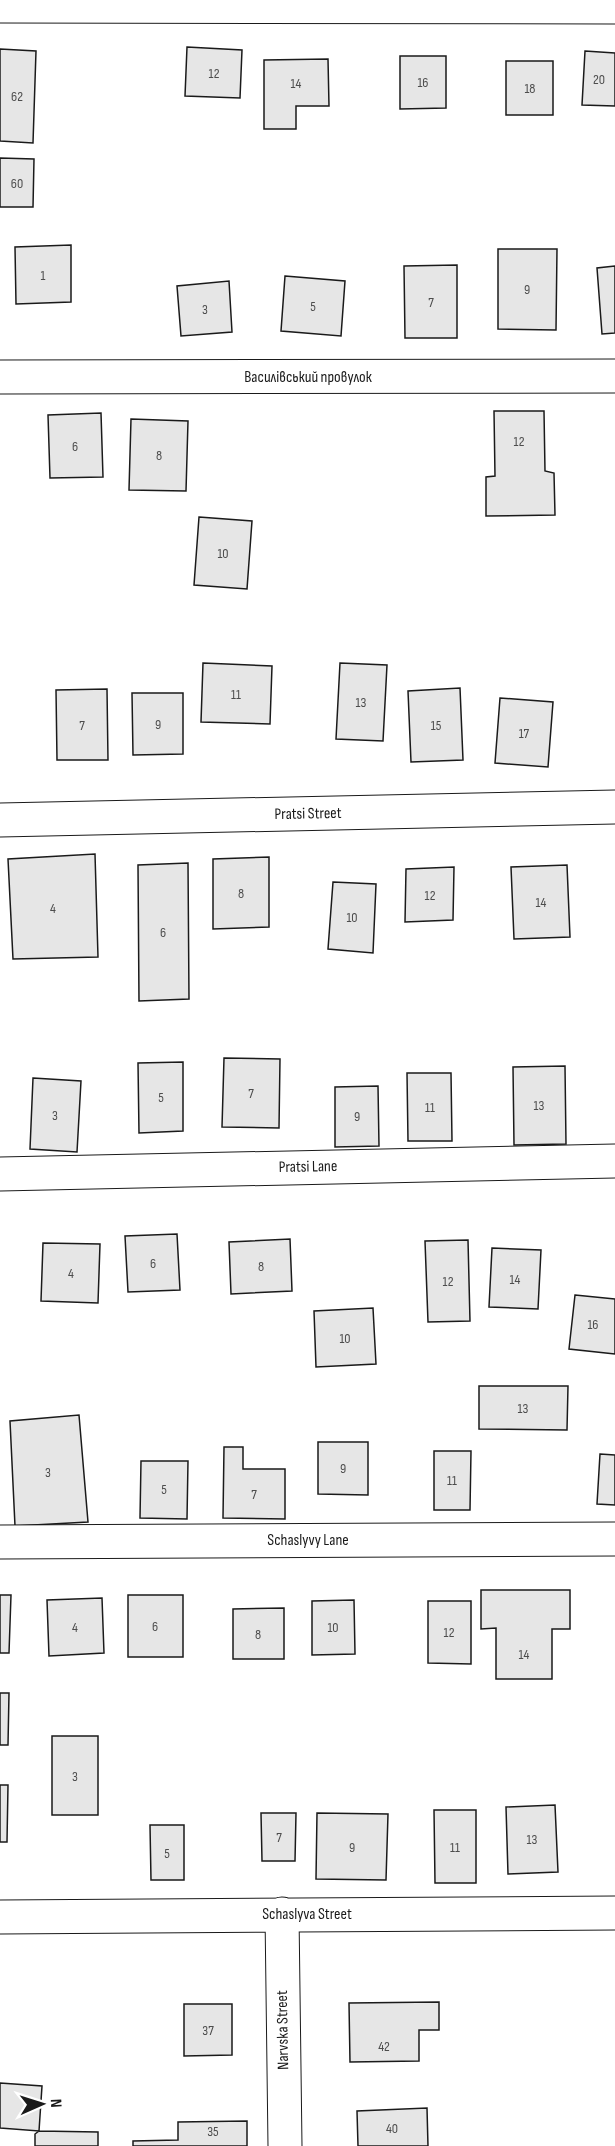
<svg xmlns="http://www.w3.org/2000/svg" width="615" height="2146" font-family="'Sofia Sans Condensed',sans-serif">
	<rect width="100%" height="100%" fill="#fff"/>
	<path fill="#e6e6e6" stroke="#1a1a1a" stroke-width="1.5" d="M 187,47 L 242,50 L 240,98 L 185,96 Z
		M 0,49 L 36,51 L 33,143 L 0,141 Z
		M 585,51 L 615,53 L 615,106 L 582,105 Z
		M 400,56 L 446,56 L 446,108 L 400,109 Z
		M 328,59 L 329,106 L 296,106 L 296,129 L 264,129 L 264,60 Z
		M 506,61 L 553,61 L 553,115 L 506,115 Z
		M 0,158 L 34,159 L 33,207 L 0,207 Z
		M 71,245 L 71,302 L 16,304 L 15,247 Z
		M 498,249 L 557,249 L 556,330 L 498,329 Z
		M 457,265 L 457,338 L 405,338 L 404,266 Z
		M 615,266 L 615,333 L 602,334 L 597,268 Z
		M 285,276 L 345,281 L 341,336 L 281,331 Z
		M 229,281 L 232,332 L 181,336 L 177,286 Z
		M 494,411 L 544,411 L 545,471 L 554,473 L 555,515 L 486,516 L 486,477 L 495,476 Z
		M 101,413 L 103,477 L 50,478 L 48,415 Z
		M 131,419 L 188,421 L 186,491 L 129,490 Z
		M 199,517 L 252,521 L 247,589 L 194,585 Z
		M 203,663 L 272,666 L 270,724 L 201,722 Z
		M 340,663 L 387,665 L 383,741 L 336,739 Z
		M 460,688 L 463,760 L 411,762 L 408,691 Z
		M 107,689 L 108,760 L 57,760 L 56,690 Z
		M 132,693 L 183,693 L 183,754 L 133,755 Z
		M 500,698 L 553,702 L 548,767 L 495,763 Z
		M 95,854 L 98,957 L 13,959 L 8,859 Z
		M 269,857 L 269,927 L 213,929 L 213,859 Z
		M 188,863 L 189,999 L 139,1001 L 138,865 Z
		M 567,865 L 570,937 L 514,939 L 511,867 Z
		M 454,867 L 453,920 L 405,922 L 406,869 Z
		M 333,882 L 376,884 L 373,953 L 328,949 Z
		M 224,1058 L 280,1059 L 279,1128 L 222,1127 Z
		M 183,1062 L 183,1131 L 139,1133 L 138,1063 Z
		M 565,1066 L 566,1144 L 514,1145 L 513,1067 Z
		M 407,1073 L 451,1073 L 452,1141 L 408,1141 Z
		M 33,1078 L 81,1081 L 77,1152 L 30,1149 Z
		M 378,1086 L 379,1146 L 335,1147 L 335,1087 Z
		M 177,1234 L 180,1290 L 128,1292 L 125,1236 Z
		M 290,1239 L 292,1291 L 231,1294 L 229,1242 Z
		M 468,1240 L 470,1321 L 428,1322 L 425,1241 Z
		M 43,1243 L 100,1244 L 98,1303 L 41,1301 Z
		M 492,1248 L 541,1250 L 538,1309 L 489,1307 Z
		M 575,1295 L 615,1299 L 615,1354 L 569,1349 Z
		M 373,1308 L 376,1364 L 316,1367 L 314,1311 Z
		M 479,1386 L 568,1386 L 567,1430 L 479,1429 Z
		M 79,1415 L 88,1522 L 15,1526 L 10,1421 Z
		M 318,1442 L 368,1442 L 368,1495 L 318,1494 Z
		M 224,1447 L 243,1447 L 243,1469 L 285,1469 L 285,1519 L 223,1518 Z
		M 434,1451 L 471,1451 L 470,1510 L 434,1510 Z
		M 600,1454 L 615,1455 L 615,1505 L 597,1504 Z
		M 141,1461 L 188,1461 L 187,1519 L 140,1518 Z
		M 481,1590 L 570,1590 L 570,1629 L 552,1629 L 552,1679 L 496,1679 L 496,1628 L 481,1629 Z
		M 0,1595 L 11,1595 L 9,1653 L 0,1653 Z
		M 128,1595 L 183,1595 L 183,1657 L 128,1657 Z
		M 102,1598 L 104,1653 L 49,1656 L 47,1600 Z
		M 354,1600 L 355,1654 L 312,1655 L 312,1601 Z
		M 428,1601 L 471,1601 L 471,1664 L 428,1663 Z
		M 284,1608 L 284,1659 L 233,1659 L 233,1609 Z
		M 0,1693 L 9,1693 L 8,1745 L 0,1745 Z
		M 52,1736 L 98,1736 L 98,1815 L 52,1815 Z
		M 0,1785 L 8,1785 L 7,1842 L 0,1842 Z
		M 555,1805 L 558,1872 L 508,1874 L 506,1807 Z
		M 434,1810 L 476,1810 L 476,1883 L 435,1883 Z
		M 261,1813 L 296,1813 L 295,1861 L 262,1861 Z
		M 317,1813 L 388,1814 L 386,1880 L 316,1879 Z
		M 150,1825 L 184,1825 L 184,1880 L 151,1880 Z
		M 439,2002 L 439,2030 L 419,2030 L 419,2061 L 350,2062 L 349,2003 Z
		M 184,2004 L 232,2004 L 232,2055 L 184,2056 Z
		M 0,2083 L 42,2086 L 39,2131 L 0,2128 Z
		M 427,2108 L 428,2146 L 358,2146 L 357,2111 Z
		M 247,2121 L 247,2146 L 133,2146 L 133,2141 L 178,2140 L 178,2122 Z
		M 39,2131 L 98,2132 L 98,2146 L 35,2146 L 35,2134 Z"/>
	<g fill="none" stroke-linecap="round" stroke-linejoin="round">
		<defs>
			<path id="street" d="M 0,6 L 615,7
				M 0,377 L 615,376
				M 0,820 L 615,807
				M 0,1174 L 615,1161
				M 0,1542 L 615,1539
				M 282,1914 L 285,2146
				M 0,1917 L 615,1913"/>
		</defs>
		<use href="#street" stroke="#1a1a1a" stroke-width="35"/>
		<use href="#street" stroke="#fff" stroke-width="33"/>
	</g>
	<g text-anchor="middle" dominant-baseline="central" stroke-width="4.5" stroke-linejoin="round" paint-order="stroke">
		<g font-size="14" fill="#4d4d4d">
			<text x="214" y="73">12</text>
			<text x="599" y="79">20</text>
			<text x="423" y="82">16</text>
			<text x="296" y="83">14</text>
			<text x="530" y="88">18</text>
			<text x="17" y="96">62</text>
			<text x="17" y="183">60</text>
			<text x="43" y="275">1</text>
			<text x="527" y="289">9</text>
			<text x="431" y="302">7</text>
			<text x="313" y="306">5</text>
			<text x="205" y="309">3</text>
			<text x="519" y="441">12</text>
			<text x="75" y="446">6</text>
			<text x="159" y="455">8</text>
			<text x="223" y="553">10</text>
			<text x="236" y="694">11</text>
			<text x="361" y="702">13</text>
			<text x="158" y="724">9</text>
			<text x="82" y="725">7</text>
			<text x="436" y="725">15</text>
			<text x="524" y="733">17</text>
			<text x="241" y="893">8</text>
			<text x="430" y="895">12</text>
			<text x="541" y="902">14</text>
			<text x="53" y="908">4</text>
			<text x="352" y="917">10</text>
			<text x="163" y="932">6</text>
			<text x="251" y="1093">7</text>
			<text x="161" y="1097">5</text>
			<text x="539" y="1105">13</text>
			<text x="430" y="1107">11</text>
			<text x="55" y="1115">3</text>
			<text x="357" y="1116">9</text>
			<text x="153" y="1263">6</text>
			<text x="261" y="1266">8</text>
			<text x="71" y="1273">4</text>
			<text x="515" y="1279">14</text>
			<text x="448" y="1281">12</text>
			<text x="593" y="1324">16</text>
			<text x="345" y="1338">10</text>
			<text x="523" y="1408">13</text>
			<text x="343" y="1468">9</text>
			<text x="48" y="1472">3</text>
			<text x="452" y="1480">11</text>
			<text x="164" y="1489">5</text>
			<text x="254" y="1494">7</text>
			<text x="155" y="1626">6</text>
			<text x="75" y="1627">4</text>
			<text x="333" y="1627">10</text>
			<text x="449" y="1632">12</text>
			<text x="258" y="1634">8</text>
			<text x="524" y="1654">14</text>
			<text x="75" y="1776">3</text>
			<text x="279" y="1837">7</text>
			<text x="532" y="1839">13</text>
			<text x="352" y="1847">9</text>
			<text x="455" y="1847">11</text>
			<text x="167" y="1853">5</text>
			<text x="208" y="2030">37</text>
			<text x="384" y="2046">42</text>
			<text x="392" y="2128">40</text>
			<text x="213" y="2131">35</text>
		</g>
		<g font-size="16" fill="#1a1a1a" stroke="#fff">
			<text x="308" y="377">Василівський провулок</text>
			<text transform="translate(308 814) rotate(-1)">Pratsi Street</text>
			<text transform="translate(308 1167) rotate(-1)">Pratsi Lane</text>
			<text x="308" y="1540">Schaslyvy Lane</text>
			<text x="307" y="1914">Schaslyva Street</text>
			<text transform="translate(283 2030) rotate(-91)">Narvska Street</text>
		</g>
	</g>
	<g transform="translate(42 2104) rotate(87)" stroke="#ffffff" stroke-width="4.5" paint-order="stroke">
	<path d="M0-4.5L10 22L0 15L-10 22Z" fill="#1a1a1a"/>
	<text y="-9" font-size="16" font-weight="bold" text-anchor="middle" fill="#1a1a1a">N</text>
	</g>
</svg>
